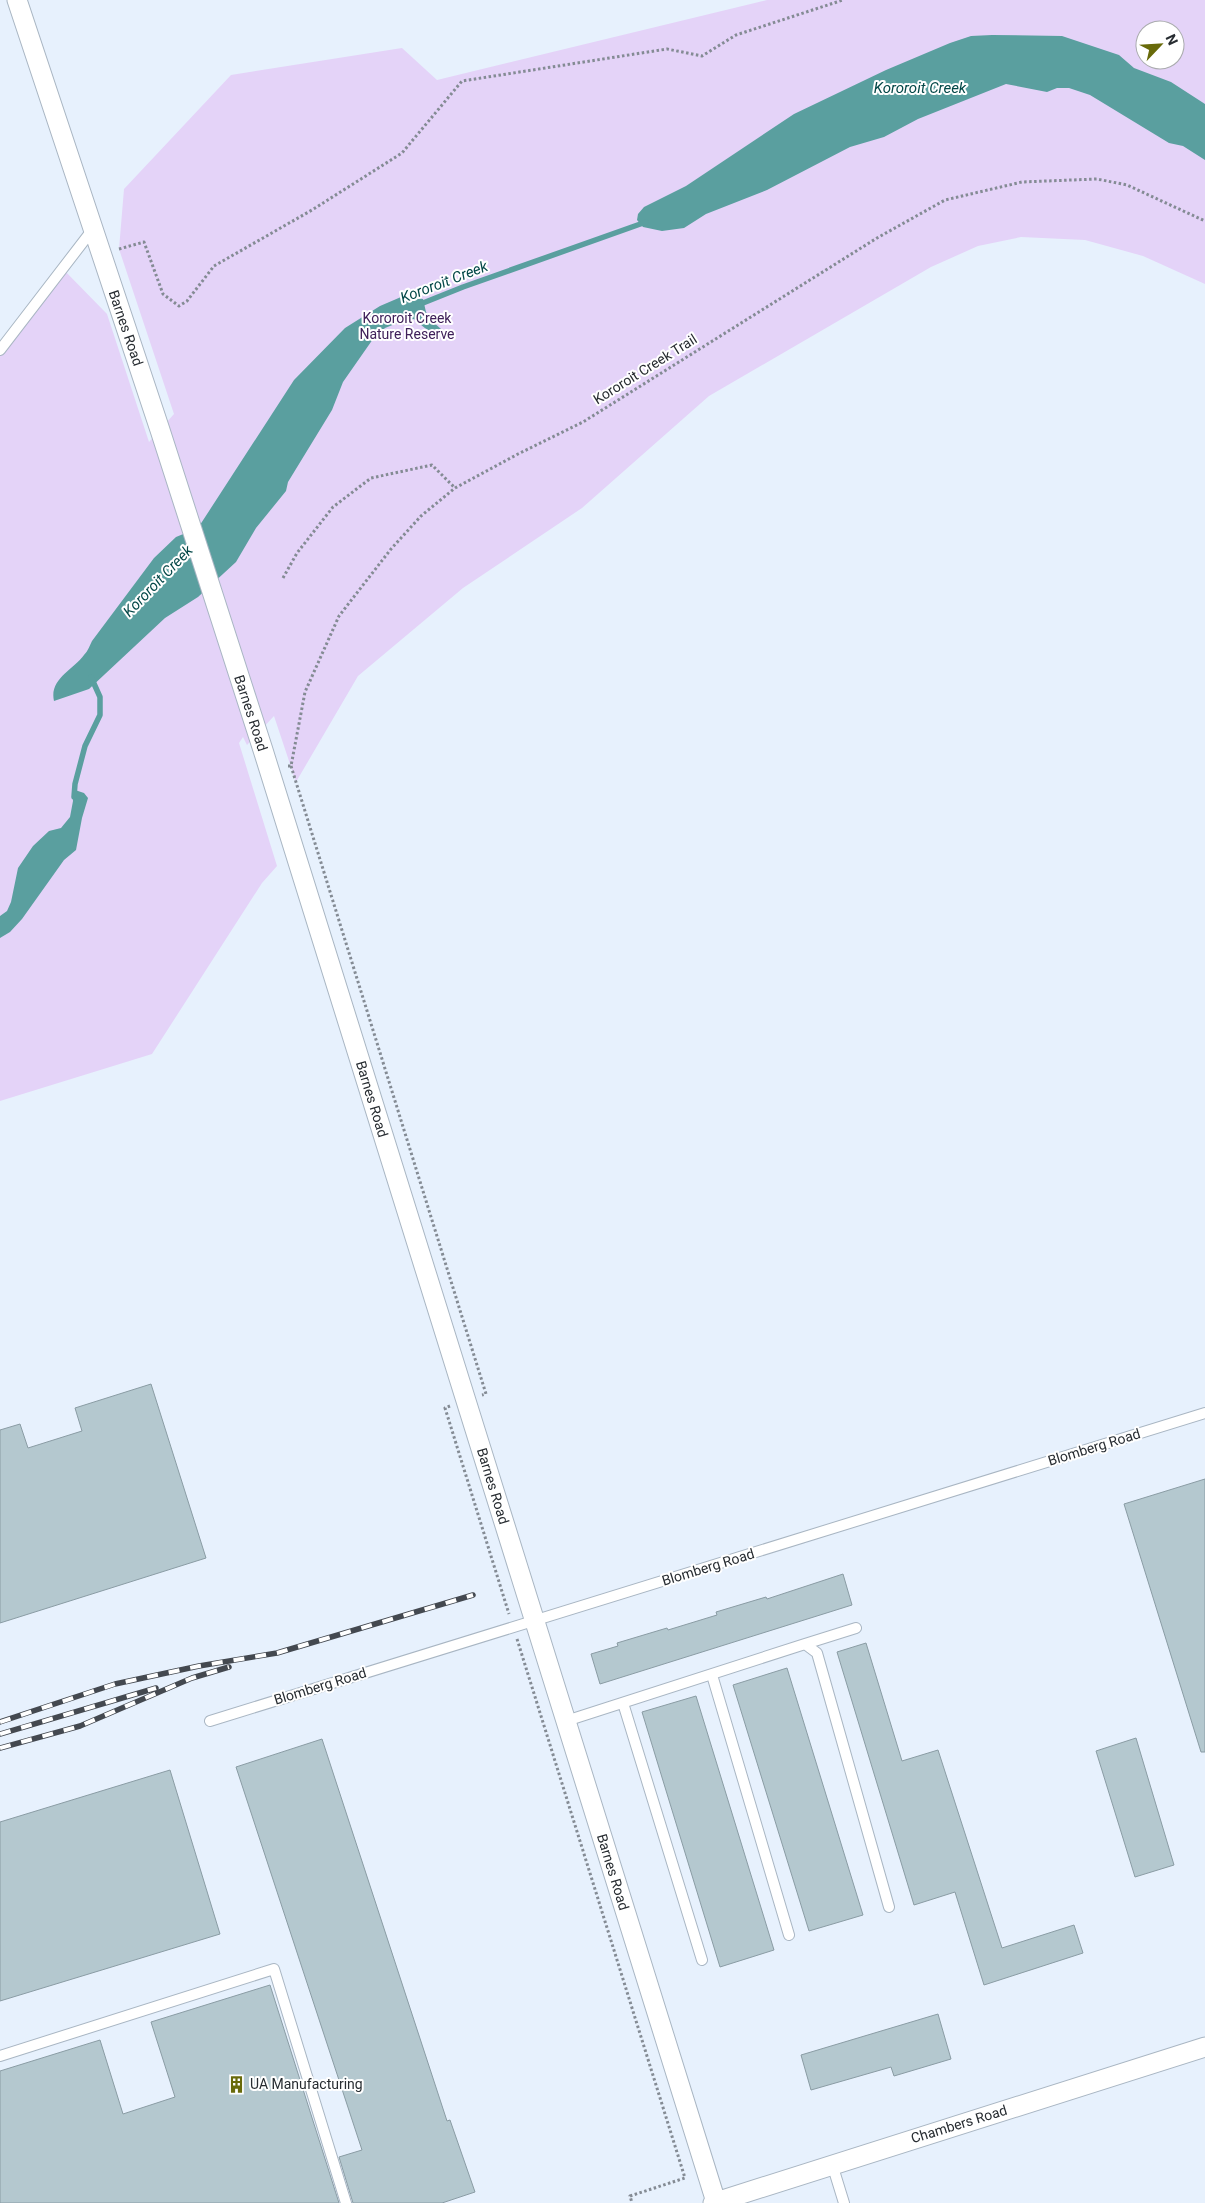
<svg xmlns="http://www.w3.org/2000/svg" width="1205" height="2203" font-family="Roboto,sans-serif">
	<rect width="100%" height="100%" fill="#e7f1fd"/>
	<path fill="#e4d3f8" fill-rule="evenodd" d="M 767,0 L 1205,0 L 1205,284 L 1143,256 L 1085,240 L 1021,237 L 978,246 L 931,267 L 709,396 L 582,508 L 463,588 L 358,676 L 296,782 L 274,716 L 247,745 L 243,737 L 239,743 L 277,866 L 262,883 L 152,1054 L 0,1101 L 0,345 L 62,268 L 107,314 L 149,442 L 174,414 L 119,249 L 124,189 L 231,75 L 402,48 L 437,80 ZM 1145,30 L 1175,30 L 1175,60 L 1145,60 Z"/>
	<path fill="#5a9f9f" d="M 992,35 L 1062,36 L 1119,55 L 1134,68 L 1171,82 L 1205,104 L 1205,160 L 1183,146 L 1169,143 L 1090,95 L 1069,88 L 1057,88 L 1047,92 L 1006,84 L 918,119 L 884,137 L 850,147 L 767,190 L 706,214 L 684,228 L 662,231 L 643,227 L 637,220 L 638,214 L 644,207 L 686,186 L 794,114 L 886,70 L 950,43 L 971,36 Z
		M 401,297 L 423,299 L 426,312 L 432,321 L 441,329 L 438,333 C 426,331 423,326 414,319 L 405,320 L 385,328 L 373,339 L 343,382 L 332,410 L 288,482 L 286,491 L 256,528 L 236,562 L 198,597 L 165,618 L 89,689 L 54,701 C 49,679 73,670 84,655 C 88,651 90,645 92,641 L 154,558 L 176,537 L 198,528 L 294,380 L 345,328 L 380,306 Z
		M 72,789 L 84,793 L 88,798 L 82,818 L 76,850 L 64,860 L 22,919 L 10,932 L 0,938 L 0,916 L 7,911 L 11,902 L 18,868 L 33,846 L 49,831 L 61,828 L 70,817 L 73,801 Z"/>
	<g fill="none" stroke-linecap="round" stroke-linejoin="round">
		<path stroke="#5a9f9f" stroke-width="5.5" d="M 418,305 L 463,287 L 646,222
			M 74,797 L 75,784 L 85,746 L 100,715 L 100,697 L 91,677"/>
	</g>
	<path fill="#b4c8cf" stroke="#8a9ca4" d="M 151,1384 L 206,1558 L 0,1623 L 0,1430 L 20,1424 L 28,1448 L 82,1431 L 75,1408 Z
		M 1205,1479 L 1205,1752 L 1201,1752 L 1124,1504 Z
		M 843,1574 L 852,1605 L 600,1684 L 591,1654 L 618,1646 L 617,1643 L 667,1628 L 668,1630 L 717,1615 L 716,1612 L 766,1597 L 767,1599 Z
		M 866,1643 L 902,1761 L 938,1750 L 1002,1948 L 1074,1925 L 1083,1953 L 984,1985 L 955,1892 L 914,1905 L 837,1652 Z
		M 787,1668 L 863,1915 L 809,1931 L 733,1685 Z
		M 696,1696 L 774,1950 L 720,1967 L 642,1712 Z
		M 1136,1738 L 1174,1865 L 1135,1877 L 1096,1751 Z
		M 322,1739 L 447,2121 L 450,2120 L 475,2192 L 442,2203 L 353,2203 L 339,2157 L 362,2150 L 236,1767 Z
		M 170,1770 L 220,1934 L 0,2001 L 0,1822 Z
		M 270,1985 L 339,2203 L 0,2203 L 0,2071 L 100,2040 L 123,2114 L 175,2097 L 151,2022 Z
		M 938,2014 L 951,2059 L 894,2076 L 891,2067 L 811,2090 L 801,2055 Z"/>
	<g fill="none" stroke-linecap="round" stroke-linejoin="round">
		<defs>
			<path id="service" d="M 0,350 L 93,229
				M 805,1644 L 856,1628
				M 712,1675 L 789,1935
				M 623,1703 L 702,1960
				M 210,1721 L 1205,1413
				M 566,1721 L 805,1644 L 817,1653 L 889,1907
				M 0,2056 L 274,1969 L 346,2203
				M 832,2164 L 844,2203"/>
			<path id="minor" d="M 17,0 L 160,430 L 263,750 L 716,2202
				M 713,2203 L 1205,2047"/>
		</defs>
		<use href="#service" stroke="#a9b6c3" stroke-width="12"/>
		<use href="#minor" stroke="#a9b6c3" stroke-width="21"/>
		<path stroke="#848b94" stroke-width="3" stroke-dasharray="2.5 2.5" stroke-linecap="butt" d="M 119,249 L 144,242 L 163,294 L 179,306 L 187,301 L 214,266 L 312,210 L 402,153 L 462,81 L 667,49 L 702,56 L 736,35 L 843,0
			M 283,578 L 297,553 L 333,507 L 371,478 L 432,465 L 455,488
			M 288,766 L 291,766 L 305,692 L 339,616 L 391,549 L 421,516 L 455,488 L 518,454 L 583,422 L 877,238 L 945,200 L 1022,182 L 1097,179 L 1127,185 L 1205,221
			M 291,766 L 486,1394 L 482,1395
			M 450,1406 L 445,1408 L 509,1614
			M 517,1639 L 685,2178 L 630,2196 L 632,2203"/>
		<use href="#service" stroke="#fff" stroke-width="10"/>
		<use href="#minor" stroke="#fff" stroke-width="19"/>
		<defs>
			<path id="rail" d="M 0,1722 L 115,1684 L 199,1666 L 277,1653 L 473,1595
				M 0,1734 L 156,1688
				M 0,1748 L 80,1726 L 192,1678 L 229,1667"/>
		</defs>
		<use href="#rail" stroke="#444950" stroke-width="5.5"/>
		<use href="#rail" stroke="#fff" stroke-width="4" stroke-dasharray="11" stroke-linecap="butt"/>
	</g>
	<defs>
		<symbol id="building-bare" viewBox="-9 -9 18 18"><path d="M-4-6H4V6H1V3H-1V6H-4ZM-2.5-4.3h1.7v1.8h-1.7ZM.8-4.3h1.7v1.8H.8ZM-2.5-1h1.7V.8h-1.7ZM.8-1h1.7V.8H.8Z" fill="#686a0a" stroke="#fff" stroke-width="2.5" paint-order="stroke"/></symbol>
	</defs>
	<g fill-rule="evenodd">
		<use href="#building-bare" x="224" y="2072" width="25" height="25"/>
	</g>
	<g text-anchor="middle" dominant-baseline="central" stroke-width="4" stroke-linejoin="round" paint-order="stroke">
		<g font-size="14" fill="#3f2059" stroke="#fff">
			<text x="407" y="318">Kororoit Creek<tspan x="407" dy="16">Nature Reserve</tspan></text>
		</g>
		<g font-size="14" fill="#272c31" stroke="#fff">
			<text transform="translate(126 328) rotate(71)">Barnes Road</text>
			<text transform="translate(645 369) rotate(-32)">Kororoit Creek Trail</text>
			<text transform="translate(251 713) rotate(72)">Barnes Road</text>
			<text transform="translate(372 1099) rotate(73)">Barnes Road</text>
			<text transform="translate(1094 1447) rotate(-17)">Blomberg Road</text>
			<text transform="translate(493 1486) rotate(73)">Barnes Road</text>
			<text transform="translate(708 1567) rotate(-17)">Blomberg Road</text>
			<text transform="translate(320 1686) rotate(-17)">Blomberg Road</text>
			<text transform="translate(613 1872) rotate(73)">Barnes Road</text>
			<text transform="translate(959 2124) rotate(-17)">Chambers Road</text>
		</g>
		<g font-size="14" fill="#272c31" stroke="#fff" text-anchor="start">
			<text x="250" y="2084">UA Manufacturing</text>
		</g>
		<g font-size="15" font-style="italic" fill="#044848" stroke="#fff">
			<text x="920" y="88">Kororoit Creek</text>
			<text transform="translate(444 282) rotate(-21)">Kororoit Creek</text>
			<text transform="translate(158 581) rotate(-46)">Kororoit Creek</text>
		</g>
	</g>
	<g transform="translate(1160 45) rotate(65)"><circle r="24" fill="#ffffff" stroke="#a9abad"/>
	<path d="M0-4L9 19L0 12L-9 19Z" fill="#686a0a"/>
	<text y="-8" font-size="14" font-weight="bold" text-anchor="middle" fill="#272c31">N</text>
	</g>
</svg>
